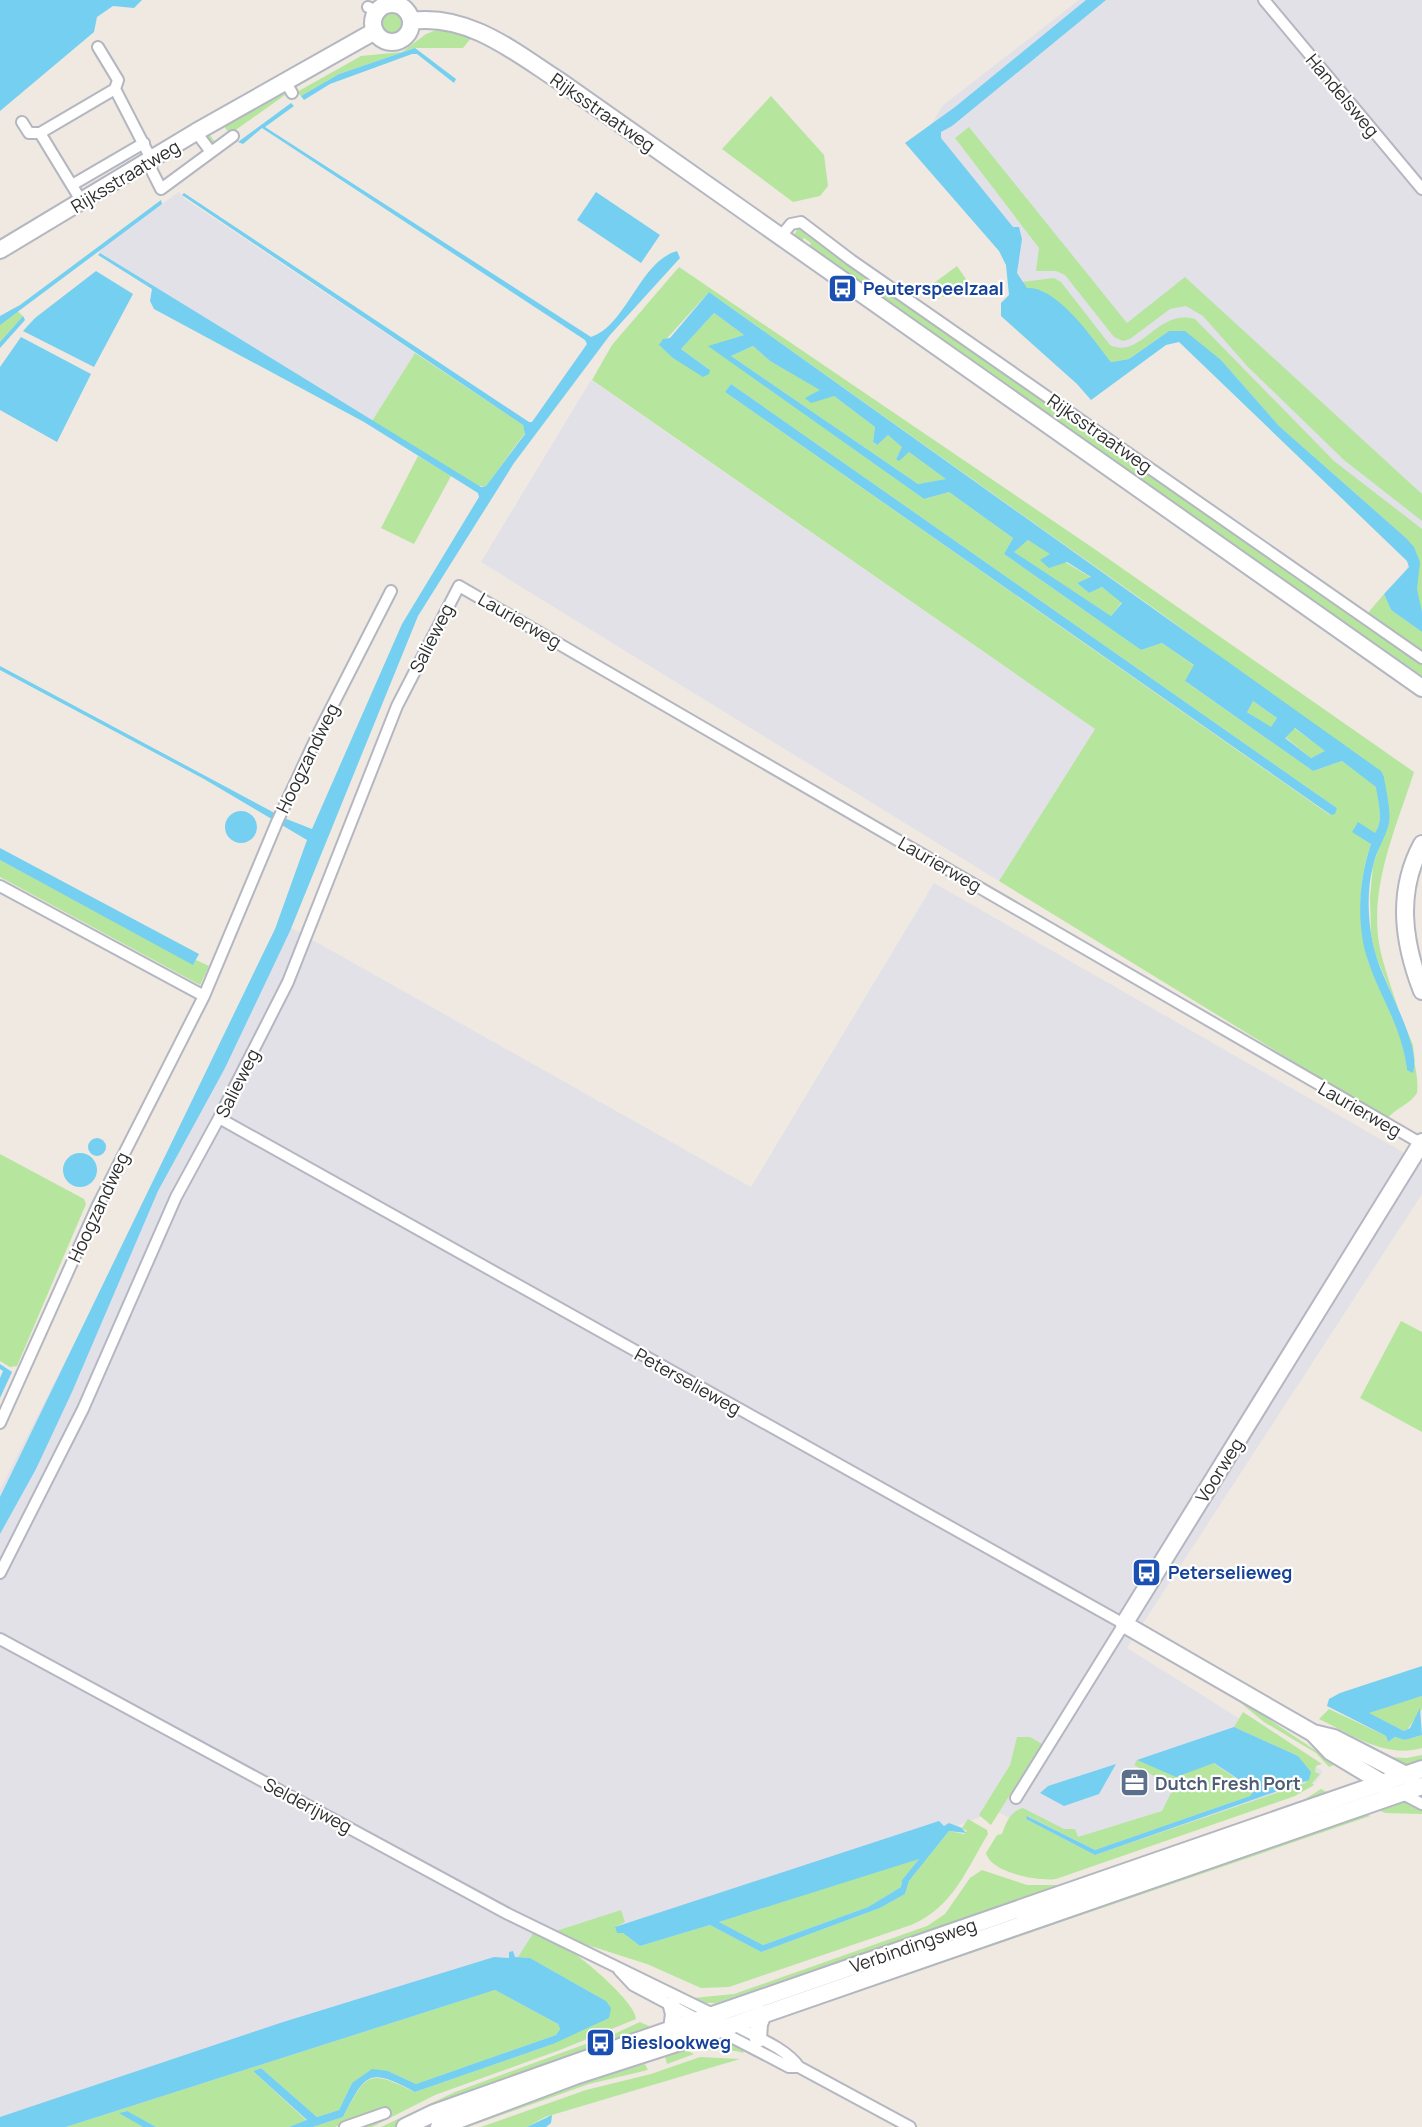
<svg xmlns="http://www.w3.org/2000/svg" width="1422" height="2127" font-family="Manrope,sans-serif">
	<rect width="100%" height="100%" fill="#efe9e1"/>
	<path fill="#e3e1e8" d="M 1079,0 L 1422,0 L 1422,619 L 1396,599 L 1411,556 L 1176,329 L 1094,365 L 1026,301 L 1000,240 L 921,143 L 942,106 Z
		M 179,192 L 185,199 L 415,353 L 372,421 L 100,253 L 99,249 Z
		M 591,380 L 1095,729 L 999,881 L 481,562 Z
		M 934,883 L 1422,1163 L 1422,1194 L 1127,1648 L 1323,1771 L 1316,1782 L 1092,1859 L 996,1811 L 811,1881 L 356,2018 L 28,2127 L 0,2127 L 0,1490 L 286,925 L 751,1187 Z"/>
	<path fill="#b6e59e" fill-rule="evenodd" d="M382 23a10 10 0 1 1 20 0a10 10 0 1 1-20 0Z
		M 439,29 L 469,34 L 471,38 L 463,48 L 415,48 L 339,74 L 301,96 L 297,92 L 361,56 L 402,52 L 426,34 Z
		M 362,44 L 364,48 L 295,88 L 295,84 Z
		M 279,91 L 285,95 L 230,134 L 223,125 L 210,135 L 215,142 L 211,144 L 207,138 L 209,132 Z
		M 771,96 L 824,155 L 828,186 L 820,196 L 793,202 L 722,149 Z
		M 969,127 L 1127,323 L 1185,277 L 1422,494 L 1422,521 L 1344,460 L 1248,367 L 1203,316 L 1186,306 L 1170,309 L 1130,339 L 1123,341 L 1114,337 L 1065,275 L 1056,271 L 1036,271 L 1039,248 L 955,138 Z
		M 798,228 L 939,322 L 1422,662 L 1422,676 L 809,246 L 811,243 L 804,238 L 802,241 L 793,237 Z
		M 957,266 L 968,282 L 967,286 L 943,297 L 934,283 Z
		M 679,267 L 1093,548 L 1414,772 C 1397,825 1372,880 1378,936 C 1382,977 1422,1056 1417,1093 C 1410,1105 1395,1108 1387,1119 L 999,881 L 1095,729 L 592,380 L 612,345 ZM 709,292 L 1162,614 L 1384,777 L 1388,823 L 1373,865 L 1370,897 L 1371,934 L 1375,954 L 1413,1045 L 1415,1064 L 1407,1070 C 1404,1040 1393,1015 1381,987 C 1376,978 1370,968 1367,958 C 1358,921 1358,879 1371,844 L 1354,827 L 1375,834 C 1384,820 1378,802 1377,787 L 1342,761 L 1313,771 L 1186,682 L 1195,666 L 1162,643 L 1141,650 L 1004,554 L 1013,538 L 949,492 L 924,499 L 709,346 L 744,335 L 714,313 L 681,349 L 709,369 L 706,374 L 674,358 L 660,346 ZM 731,384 L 1321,797 L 1337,808 L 1330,815 L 725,392 Z
		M 1054,278 L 1061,282 L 1110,345 C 1141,360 1157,308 1195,319 L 1334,461 L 1422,529 L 1422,612 C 1407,583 1422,571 1406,538 L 1279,426 L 1221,360 L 1169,331 L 1129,359 L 1111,362 L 1078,324 L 1027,288 L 1022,282 Z
		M 14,308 L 23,316 L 0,342 L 0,317 Z
		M 753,346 L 770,361 L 834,396 L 875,427 L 873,442 L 876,445 L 888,435 L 903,447 L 896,458 L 909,452 L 947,479 L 918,484 L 731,356 Z
		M 415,353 L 523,425 L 525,433 L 486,486 L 476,486 L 372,421 Z
		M 418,456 L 451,476 L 414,544 L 381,528 Z
		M 1028,540 L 1092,578 L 1077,583 L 1089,593 L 1102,587 L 1122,602 L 1111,616 L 1013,552 Z
		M 1384,594 L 1391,610 L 1422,632 L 1422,654 L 1367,614 Z
		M 1253,701 L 1277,718 L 1271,728 L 1246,711 Z
		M 1294,728 L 1326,751 L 1311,758 L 1285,737 Z
		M 0,860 L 193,964 L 196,960 L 209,966 L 200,985 L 0,877 Z
		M 0,1154 L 84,1199 L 86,1204 L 17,1366 L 10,1367 L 0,1361 Z
		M 1401,1321 L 1422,1332 L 1422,1432 L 1360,1398 Z
		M 1225,1690 L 1336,1764 L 1329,1767 L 1316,1753 L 1264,1722 Z
		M 1422,1696 L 1422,1709 L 1407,1730 L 1404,1731 L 1368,1713 Z
		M 1329,1709 L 1386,1736 L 1388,1742 L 1395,1737 L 1405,1740 L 1422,1735 L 1422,1748 C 1385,1759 1351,1734 1319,1719 Z
		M 1243,1712 L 1322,1764 L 1316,1766 L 1315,1772 L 1320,1774 L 1312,1783 L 1314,1785 L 1295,1796 L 1056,1879 C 1038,1882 990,1872 986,1853 L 997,1835 L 1002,1834 C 1006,1823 1010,1811 1023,1808 L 1064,1829 L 1075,1829 L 1078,1837 L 1162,1811 L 1174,1787 L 1134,1765 L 1137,1760 L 1176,1776 L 1213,1763 L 1255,1791 L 1250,1796 L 1095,1850 L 1028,1816 L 1026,1819 L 1095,1855 L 1306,1783 L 1298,1756 L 1234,1727 Z
		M 1017,1737 L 1030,1737 L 1042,1744 L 991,1825 L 979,1815 L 1010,1765 Z
		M 1422,1755 L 1422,1759 L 1404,1765 L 1386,1757 L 1407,1758 Z
		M 1321,1789 L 1332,1795 L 876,1954 L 845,1959 L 716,2003 L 706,2003 L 693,1998 L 734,1994 L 927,1926 L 945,1914 L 970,1878 L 982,1870 L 1027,1885 L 1059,1885 L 1302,1801 Z
		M 1402,1799 L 1422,1806 L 1422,1814 L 1385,1813 L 1374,1808 Z
		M 1362,1811 L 1370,1816 L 776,2020 L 782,2015 Z
		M 968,1819 L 987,1830 L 988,1834 C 965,1872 953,1907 911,1925 L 729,1987 L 701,1988 L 647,1964 L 578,1942 L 556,1931 L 621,1910 L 625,1922 L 615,1927 L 617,1933 L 623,1933 L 640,1946 L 710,1925 L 761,1952 L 880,1908 L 905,1894 L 909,1881 L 949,1831 L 964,1834 L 967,1831 L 962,1828 Z
		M 920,1858 L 902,1880 L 901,1887 L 868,1907 L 763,1945 L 719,1922 Z
		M 534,1932 C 547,1939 560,1944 572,1952 C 586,1961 636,2003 636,2019 L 560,2050 L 435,2095 L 372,2127 L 359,2127 L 386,2117 L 384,2110 L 335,2127 L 313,2127 L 343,2117 C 367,2072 368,2069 415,2092 L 553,2044 L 606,2001 L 530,1958 L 518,1957 Z
		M 495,1990 L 558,2024 L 560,2029 L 556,2035 L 416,2084 L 388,2071 L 352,2083 L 339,2110 L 317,2117 L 261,2068 L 253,2071 L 307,2121 L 289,2127 L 156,2127 L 126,2111 L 120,2113 L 143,2127 L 66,2127 Z
		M 640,2022 L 651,2027 L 616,2040 L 614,2034 Z
		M 720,2038 L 744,2050 L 743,2053 C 729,2047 711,2055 699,2046 Z
		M 594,2041 L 596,2047 L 398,2127 L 381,2127 L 455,2092 Z
		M 686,2050 L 694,2054 L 667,2064 L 665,2057 Z
		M 700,2057 L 740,2059 L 545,2117 L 527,2127 L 481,2127 L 586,2090 L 651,2074 Z
		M 645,2064 L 648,2070 L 589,2084 L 468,2127 L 449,2127 L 563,2088 Z"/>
	<path fill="#75cff0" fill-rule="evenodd" d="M 0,0 L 142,0 L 134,8 L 113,6 L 97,17 L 94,32 L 0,111 Z
		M 1086,0 L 1106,0 L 952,126 L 941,132 L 941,138 L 1013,227 L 1019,227 L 1022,239 L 1017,273 L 1027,288 C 1057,286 1093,339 1111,362 L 1129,359 L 1169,331 L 1185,331 L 1221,360 L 1279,426 L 1406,538 L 1414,547 L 1420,562 L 1417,589 L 1422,612 L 1422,632 L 1391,610 L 1384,594 L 1409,567 L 1407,561 L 1179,342 L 1166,345 L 1091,400 L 1077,384 L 1001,316 L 1001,303 L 1009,295 L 1006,265 L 999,251 L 905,143 L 955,107 Z
		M 415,48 L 456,79 L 454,83 L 417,54 L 412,54 L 330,84 L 304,100 L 301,96 L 339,74 Z
		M 291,103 L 294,106 L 265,127 L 591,337 C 626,326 640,261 677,251 L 680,258 L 610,335 L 514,463 L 418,616 L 290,931 L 225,1068 L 158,1191 L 72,1392 L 36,1469 L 0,1534 L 0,1497 L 275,929 L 307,840 L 204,779 L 0,670 L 0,666 L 284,818 L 312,829 L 402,624 L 479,497 L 478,493 L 364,422 L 154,309 L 150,301 L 152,289 L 98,255 L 100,253 L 481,487 L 486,486 L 525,434 L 523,425 L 182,195 L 184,193 L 529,422 L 532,422 L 587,344 L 585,340 L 262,128 L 243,144 L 238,142 Z
		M 596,192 L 660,235 L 641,263 L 577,220 Z
		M 161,200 L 162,204 L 0,325 L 0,316 L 20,305 Z
		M 96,271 L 133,294 L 94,367 L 23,331 L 35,318 Z
		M 709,292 L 1381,771 L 1384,777 C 1386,791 1391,809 1389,823 C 1386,837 1376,851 1373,866 C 1366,892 1368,926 1375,952 C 1382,981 1422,1045 1413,1073 L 1407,1070 C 1402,1026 1380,998 1367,958 C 1356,922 1359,878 1371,844 L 1352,832 L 1358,822 L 1375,833 C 1384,821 1378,801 1376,787 L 1342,761 L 1313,771 L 1185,681 L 1194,665 L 1162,643 L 1141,650 L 1004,554 L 1013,538 L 949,492 L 924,499 L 708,346 L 744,335 L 714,313 L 681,349 L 710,370 L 709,374 L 703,377 L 673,358 L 659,345 L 663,339 L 670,338 ZM 753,346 L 770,361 L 820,390 L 805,398 L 811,403 L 834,396 L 875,427 L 873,442 L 877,445 L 888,435 L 902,447 L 896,459 L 899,461 L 909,452 L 946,479 L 918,484 L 731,356 ZM 1028,540 L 1050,554 L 1040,560 L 1049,568 L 1067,562 L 1091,577 L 1077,583 L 1089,593 L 1102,587 L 1122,603 L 1111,616 L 1014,552 ZM 1253,701 L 1277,718 L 1271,727 L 1247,712 ZM 1295,728 L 1325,751 L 1311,758 L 1285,738 Z
		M 23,316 L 25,320 L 0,348 L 0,342 Z
		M 21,337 L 91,374 L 57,442 L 0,410 L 0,367 Z
		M 731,384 L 1321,797 L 1337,808 L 1335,814 L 1331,815 L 725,392 Z
		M225 827a16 16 0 1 1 32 0a16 16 0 1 1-32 0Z
		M 0,848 L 199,954 L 193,965 L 0,860 Z
		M88 1147a9 9 0 1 1 18 0a9 9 0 1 1-18 0Z
		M63 1170a17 17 0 1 1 34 0a17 17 0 1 1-34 0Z
		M 0,1364 L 12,1372 L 0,1398 L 0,1378 L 3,1371 L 0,1369 Z
		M 1422,1666 L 1422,1696 L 1369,1713 L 1404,1731 L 1410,1728 L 1420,1708 L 1422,1735 L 1405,1740 L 1395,1737 L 1388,1742 L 1386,1736 L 1327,1706 L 1329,1699 L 1340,1693 Z
		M 1234,1727 L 1298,1756 L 1311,1772 L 1309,1780 L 1095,1855 L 1026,1819 L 1027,1816 L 1095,1850 L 1250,1796 L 1255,1790 L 1214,1763 L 1176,1777 L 1137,1760 Z
		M 1116,1764 L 1099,1794 L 1064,1806 L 1040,1793 L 1048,1786 Z
		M 939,1821 L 944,1826 L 949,1823 L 962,1828 L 966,1833 L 949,1831 L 909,1881 L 905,1894 L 880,1908 L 761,1952 L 710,1925 L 640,1946 L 623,1933 L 617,1933 L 615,1927 ZM 919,1859 L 902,1880 L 901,1887 L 868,1907 L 763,1945 L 719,1922 Z
		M 513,1951 L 515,1957 L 530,1958 L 606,2001 L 611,2008 L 609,2018 L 553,2044 L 415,2092 C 368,2067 366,2073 343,2117 L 313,2127 L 289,2127 L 307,2120 L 253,2071 L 261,2068 L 317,2117 L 339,2110 L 352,2083 L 372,2069 L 388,2071 L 416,2084 L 556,2035 L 560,2029 L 558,2024 L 495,1990 L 66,2127 L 0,2127 L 0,2117 L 280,2023 L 494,1957 L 509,1958 L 509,1952 Z
		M 127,2111 L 156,2127 L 143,2127 L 119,2113 Z
		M 552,2115 L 551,2123 L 546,2127 L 527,2127 Z"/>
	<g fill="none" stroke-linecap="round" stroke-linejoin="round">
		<defs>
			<path id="street" d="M 1264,0 L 1422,189
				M 390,4 L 390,0
				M 368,7 L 377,11
				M 98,47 L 118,80 L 115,89
				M 285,81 L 292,93
				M 22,122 L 29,133 L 40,133
				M 196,132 L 211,152
				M 72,185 L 144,143
				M 82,202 L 40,133 L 115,89 L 148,153 L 152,171 L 161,189 L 233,136
				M 781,236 L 791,224 L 801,222 L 851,260 L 1422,658
				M 0,886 L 204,996 L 97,1207 L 0,1423
				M 204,996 L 277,822 L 319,732 L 391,591
				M 219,1118 L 1124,1624 L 1016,1798
				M 0,1573 L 83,1409 L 176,1197 L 219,1118 L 288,982 L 397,706 L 459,586 L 1422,1144
				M 0,1639 L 508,1914 L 715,2015
				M 1401,1793 L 1422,1804
				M 619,1970 L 633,1985 L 699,2020
				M 732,2024 C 753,2036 785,2047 799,2067 L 910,2127
				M 716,2029 L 789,2067 L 799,2067
				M 345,2127 L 385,2113"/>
			<path id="secondary" d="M373 23a19 19 0 1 1 38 0a19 19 0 1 1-38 0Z
				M 411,21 C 469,13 516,53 561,82 L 1422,688
				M 0,250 L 196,132 L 375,31
				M 1422,844 C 1396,892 1403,942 1422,991
				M 1313,1733 L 1334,1738 L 1410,1777
				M 1386,1785 L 1331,1752 L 1313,1733 L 1124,1624 L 1422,1142
				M 672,2029 L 674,2014 L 672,2006
				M 758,2039 L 759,2024 L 763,2014
				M 405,2127 L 434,2113 L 603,2053 L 1422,1769
				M 439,2127 L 575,2076 L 733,2025 L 1422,1786"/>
		</defs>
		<use href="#street" stroke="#b4b7c1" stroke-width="14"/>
		<use href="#secondary" stroke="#b4b7c1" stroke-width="20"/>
		<use href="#street" stroke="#fff" stroke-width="10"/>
		<use href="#secondary" stroke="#fff" stroke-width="16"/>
	</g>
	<defs>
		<symbol id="bus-square" viewBox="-11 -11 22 22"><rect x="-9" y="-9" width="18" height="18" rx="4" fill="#1a4fb4" stroke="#fff"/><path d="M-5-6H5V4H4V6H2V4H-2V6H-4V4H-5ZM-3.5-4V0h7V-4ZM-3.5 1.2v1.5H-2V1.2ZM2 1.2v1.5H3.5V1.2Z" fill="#fff"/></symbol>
		<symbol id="office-square" viewBox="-11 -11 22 22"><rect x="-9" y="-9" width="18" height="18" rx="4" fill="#5c6f8a" stroke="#fff"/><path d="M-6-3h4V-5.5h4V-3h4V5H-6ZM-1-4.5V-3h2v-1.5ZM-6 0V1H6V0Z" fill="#fff"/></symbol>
	</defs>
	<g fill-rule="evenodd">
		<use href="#bus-square" x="826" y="272" width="33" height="33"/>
		<use href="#bus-square" x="1130" y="1556" width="33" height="33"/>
		<use href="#office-square" x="1118" y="1766" width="33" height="33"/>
		<use href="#bus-square" x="584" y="2026" width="33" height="33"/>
	</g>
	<g text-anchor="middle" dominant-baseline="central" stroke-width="4.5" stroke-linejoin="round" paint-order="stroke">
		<g font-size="18" fill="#2e2e2e" stroke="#fff">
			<text transform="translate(1343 95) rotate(50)">Handelsweg</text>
			<text transform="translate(603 112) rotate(35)">Rijksstraatweg</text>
			<text transform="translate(125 176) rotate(-31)">Rijksstraatweg</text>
			<text transform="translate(1100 433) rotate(35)">Rijksstraatweg</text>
			<text transform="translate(520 620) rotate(30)">Laurierweg</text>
			<text transform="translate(431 638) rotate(-63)">Salieweg</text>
			<text transform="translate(307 758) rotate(-64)">Hoogzandweg</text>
			<text transform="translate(940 864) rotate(30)">Laurierweg</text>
			<text transform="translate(237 1083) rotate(-63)">Salieweg</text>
			<text transform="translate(1360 1109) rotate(30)">Laurierweg</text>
			<text transform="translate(98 1207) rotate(-65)">Hoogzandweg</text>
			<text transform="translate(688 1381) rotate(29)">Peterselieweg</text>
			<text transform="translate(1219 1470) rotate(-58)">Voorweg</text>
			<text transform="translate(308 1805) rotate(28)">Selderijweg</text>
			<text transform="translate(913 1945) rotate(-19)">Verbindingsweg</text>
		</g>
		<g font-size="18" font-weight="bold" fill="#164399" stroke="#fff" text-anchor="start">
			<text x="863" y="288">Peuterspeelzaal</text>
			<text x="1168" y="1572">Peterselieweg</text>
			<text x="621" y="2042">Bieslookweg</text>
		</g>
		<g font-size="18" font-weight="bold" fill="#4e5e75" stroke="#fff" text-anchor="start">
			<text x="1155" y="1783">Dutch Fresh Port</text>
		</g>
	</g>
</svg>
